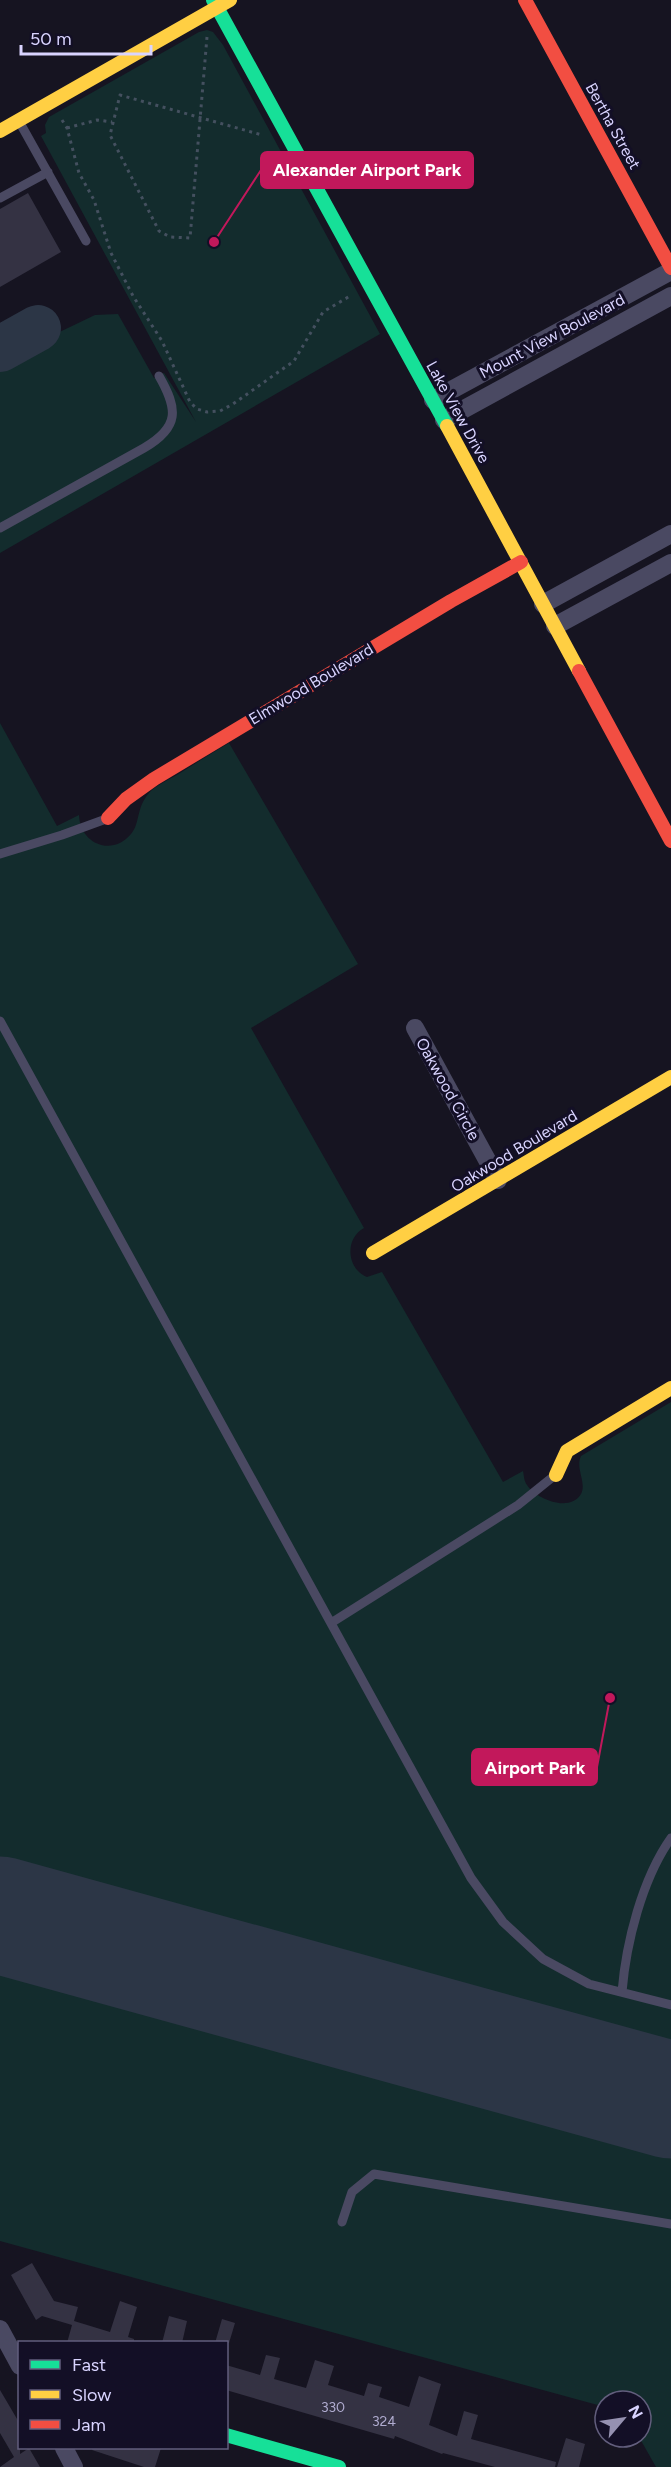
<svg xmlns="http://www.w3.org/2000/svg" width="671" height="2467" font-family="Figtree,sans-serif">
	<rect width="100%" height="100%" fill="#161421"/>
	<path fill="#132c2d" d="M 207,30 L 213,32 L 223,45 L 380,334 L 0,553 L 0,365 L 45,339 L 95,315 L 118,314 L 154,378 L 164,373 L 196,422 L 41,136 L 46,133 L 45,125 L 49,117 L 199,32 Z
		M 0,723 L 57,826 L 79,815 C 80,844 112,857 131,834 C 141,823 135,805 153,789 C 160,784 169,779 177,775 C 194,764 211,754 229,743 L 358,964 L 251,1028 L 364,1228 C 344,1239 347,1269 367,1277 L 382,1272 L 503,1482 L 523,1471 C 524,1476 524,1481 527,1485 C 536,1499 570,1513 581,1494 C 587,1483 575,1468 581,1456 L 671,1402 L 671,2067 L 0,1880 Z
		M 0,1959 L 671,2143 L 671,2467 L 656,2467 L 639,2437 L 641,2437 L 641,2401 L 605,2401 L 605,2407 L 0,2241 Z"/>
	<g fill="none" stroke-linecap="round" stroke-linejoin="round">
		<path stroke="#2c3646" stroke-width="46" d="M 0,349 L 38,328"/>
		<path stroke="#2c3646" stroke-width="117" d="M 0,1915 L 671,2100"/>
	</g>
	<path fill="#343243" d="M 28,193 L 61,252 L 0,287 L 0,209 Z
		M 32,2263 L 54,2301 L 78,2307 L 74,2321 L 110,2332 L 120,2301 L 137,2307 L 128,2337 L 134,2339 L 134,2343 L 67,2343 L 72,2325 L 42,2316 L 36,2320 L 11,2275 Z
		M 169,2316 L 187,2321 L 182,2343 L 162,2343 Z
		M 222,2319 L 235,2323 L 229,2343 L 215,2343 Z
		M 266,2355 L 280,2358 L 274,2379 L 306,2388 L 315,2360 L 334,2366 L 328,2385 L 364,2396 L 368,2383 L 382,2387 L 379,2397 L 409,2407 L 419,2376 L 441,2384 L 429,2425 L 457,2436 L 464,2411 L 478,2415 L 471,2439 L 556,2462 L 555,2467 L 495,2467 L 443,2453 L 442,2454 L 395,2436 L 394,2439 L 226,2390 L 226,2365 L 260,2375 Z
		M 0,2390 L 20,2424 L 20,2454 L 29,2448 L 40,2467 L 0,2467 L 14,2457 L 0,2433 Z
		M 566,2438 L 585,2444 L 579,2467 L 557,2467 Z
		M 93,2448 L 161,2448 L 155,2467 L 144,2467 L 92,2450 Z"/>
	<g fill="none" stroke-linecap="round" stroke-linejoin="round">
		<path stroke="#44505f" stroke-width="3" stroke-dasharray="3 4.5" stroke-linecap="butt" d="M 207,37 L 190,238 L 170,237 L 159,231 L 110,135 L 120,95 L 262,135
			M 62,120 L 67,128 L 79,173 L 94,200 L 111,253 L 133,296 L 162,341 L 190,402 L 197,409 L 207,412 L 220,411 L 233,404 L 294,361 L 323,312 L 350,296
			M 67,128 L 97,120 L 112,122"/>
		<path stroke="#4a4962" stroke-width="9" d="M 20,123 L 86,241
			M 0,198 L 48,172
			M 0,528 L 144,448 C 180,427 178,409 159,376
			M 0,854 L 62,835 L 106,819
			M 0,1021 L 471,1878 L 503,1922 L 543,1959 L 589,1984 L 671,2005
			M 331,1623 L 518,1505 L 554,1476
			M 622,1992 C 626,1943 642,1879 671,1838
			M 342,2222 L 352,2192 L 374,2174 L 671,2224"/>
		<path stroke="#4a4962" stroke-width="18" d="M 433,400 L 671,271
			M 444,420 L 671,296
			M 543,604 L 671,534
			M 555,626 L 671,563
			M 415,1028 L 498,1180
			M 0,2329 L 20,2366
			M 64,2448 L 74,2467"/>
		<path stroke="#16e098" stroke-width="14" d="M 213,0 L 447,426
			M 226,2435 L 339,2467"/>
		<path stroke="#ffcf43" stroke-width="14" d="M 0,131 L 230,0
			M 447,426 L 579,671
			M 373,1253 L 671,1077
			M 556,1475 L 567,1451 L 671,1388"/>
		<path stroke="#f24e42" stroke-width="14" d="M 525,0 L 671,268
			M 579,671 L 671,841
			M 108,818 L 126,799 L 154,779 L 451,601 L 521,562"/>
	</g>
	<g text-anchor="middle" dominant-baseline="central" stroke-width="6" stroke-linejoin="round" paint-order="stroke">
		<g font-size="14" fill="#b0acd0">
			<text x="333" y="2407">330</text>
			<text x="384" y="2421">324</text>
		</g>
		<g font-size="16" fill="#d9d4ff" stroke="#130f26">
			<text transform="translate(613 126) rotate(61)">Bertha Street</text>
			<text transform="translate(552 336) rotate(-28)">Mount View Boulevard</text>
			<text transform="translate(458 412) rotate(61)">Lake View Drive</text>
			<text transform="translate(311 684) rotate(-31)">Elmwood Boulevard</text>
			<text transform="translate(448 1089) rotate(61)">Oakwood Circle</text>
			<text transform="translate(514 1151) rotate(-31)">Oakwood Boulevard</text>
		</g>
	</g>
	<path fill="none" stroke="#c2185b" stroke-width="2" d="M214 242L261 170M610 1698L597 1767"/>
	<g fill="#c2185b" stroke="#130f26" stroke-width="2">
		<circle cx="214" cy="242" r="6"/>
		<circle cx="610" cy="1698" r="6"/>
	</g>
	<g fill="#c2185b" stroke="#c2185b" stroke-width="2">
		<rect x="261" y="152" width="212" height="36" rx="6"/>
		<rect x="472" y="1749" width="125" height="36" rx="6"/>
	</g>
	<g font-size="18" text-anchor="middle" font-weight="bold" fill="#fff">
		<text x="367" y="176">Alexander Airport Park</text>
		<text x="535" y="1774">Airport Park</text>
	</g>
	<rect x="18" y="2341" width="210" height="108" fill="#130f26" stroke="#625e7d" stroke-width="1.5"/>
	<rect x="30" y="2360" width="30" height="9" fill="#16e098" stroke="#625e7d" stroke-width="1.5"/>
	<text x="72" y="2371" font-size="18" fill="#d9d4ff">Fast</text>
	<rect x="30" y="2390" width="30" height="9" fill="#ffcf43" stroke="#625e7d" stroke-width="1.5"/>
	<text x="72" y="2401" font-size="18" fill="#d9d4ff">Slow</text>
	<rect x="30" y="2420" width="30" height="9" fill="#f24e42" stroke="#625e7d" stroke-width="1.5"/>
	<text x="72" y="2431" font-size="18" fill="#d9d4ff">Jam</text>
	<g transform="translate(623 2419) rotate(61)"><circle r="28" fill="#130f26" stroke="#625e7d" stroke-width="1.5"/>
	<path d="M0-4.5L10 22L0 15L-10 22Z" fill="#9591b1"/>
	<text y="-9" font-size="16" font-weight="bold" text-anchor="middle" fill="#d9d4ff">N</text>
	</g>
	<path d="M21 45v9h130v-9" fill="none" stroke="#d9d4ff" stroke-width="3"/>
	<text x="30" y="45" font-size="18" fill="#d9d4ff" stroke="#130f26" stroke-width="4.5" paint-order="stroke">50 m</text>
</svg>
